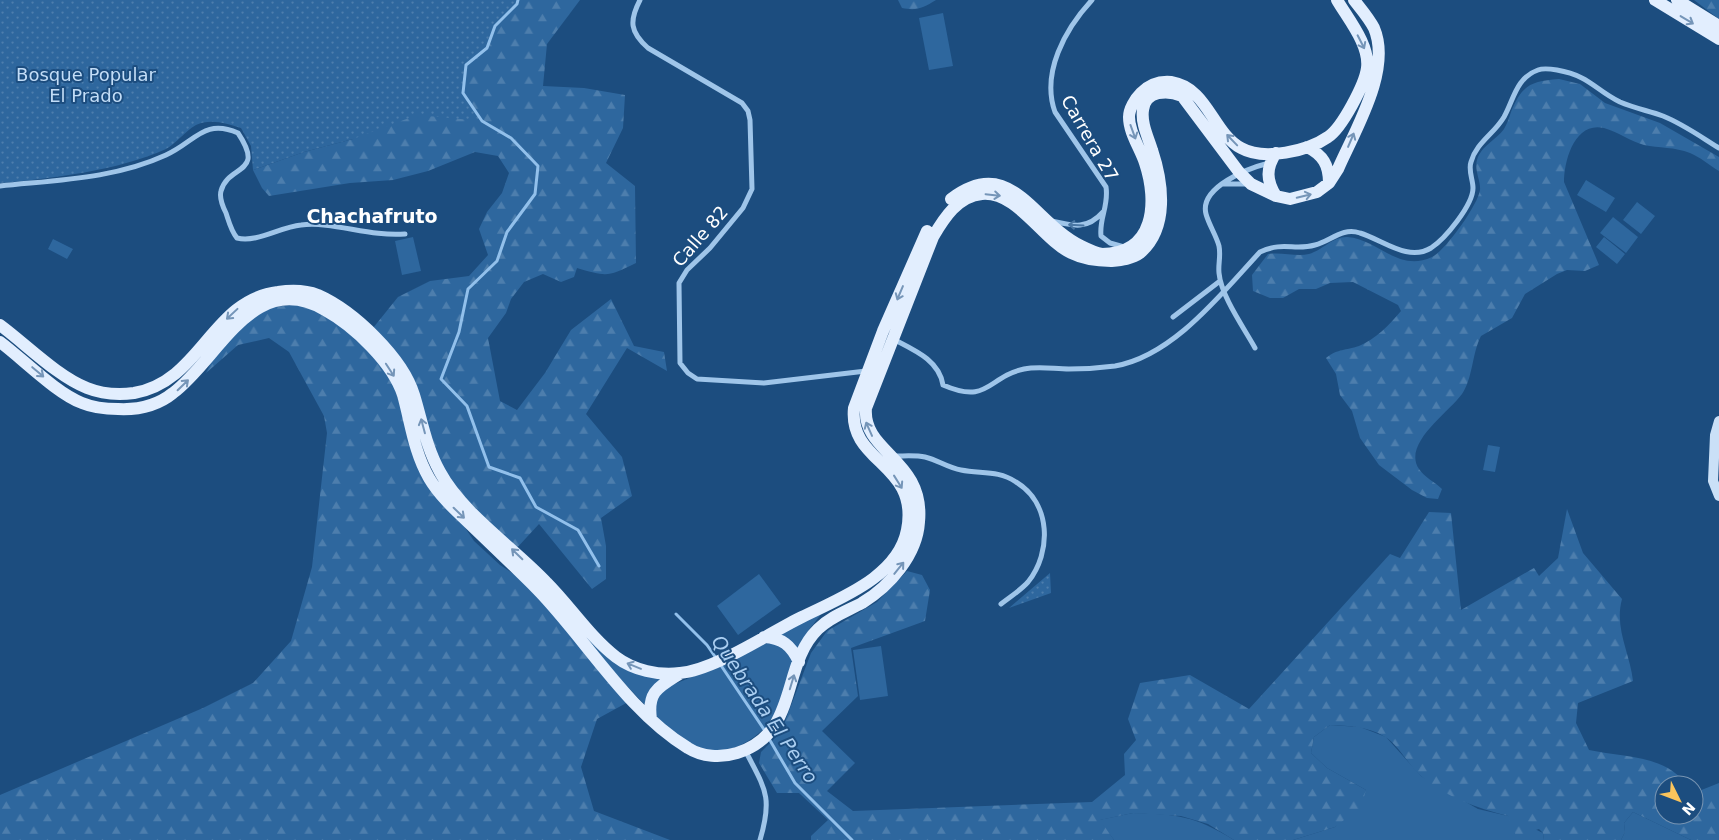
<svg xmlns="http://www.w3.org/2000/svg" width="1719" height="840" font-family="'DejaVu Sans',sans-serif">
	<defs>
		<pattern id="forest-firs" width="22" height="20" patternUnits="userSpaceOnUse" patternTransform="scale(1.25)"><rect width="22" height="20" fill="#2e679e"/><path d="M5 1l3.5 6h-7zM16 11l3.5 6h-7z" fill="#4d7ead"/></pattern>
		<pattern id="park-dots" width="8" height="8" patternUnits="userSpaceOnUse" patternTransform="scale(1.25)"><rect width="8" height="8" fill="#2e679e"/><path d="M2 2h.1M6 6h.1" fill="none" stroke="#4d7ead" stroke-width="1.8" stroke-linecap="round"/></pattern>
	</defs>
	<rect width="100%" height="100%" fill="#1c4d7f"/>
	<path fill="#2e679e" d="M 943,13 L 953,66 L 929,70 L 919,18 Z
		M 1586,180 L 1615,198 L 1606,212 L 1577,195 Z
		M 1637,202 L 1655,216 L 1641,234 L 1623,220 Z
		M 1613,217 L 1638,237 L 1626,253 L 1600,233 Z
		M 413,237 L 421,271 L 402,275 L 395,241 Z
		M 1604,237 L 1625,254 L 1617,264 L 1596,247 Z
		M 53,239 L 73,249 L 67,259 L 48,249 Z
		M 1488,445 L 1500,447 L 1495,472 L 1483,470 Z
		M 759,574 L 781,604 L 738,635 L 717,606 Z
		M 550,593 L 586,634 L 664,678 L 645,705 L 609,667 Z
		M 822,613 L 808,631 L 798,651 L 777,634 Z
		M 771,641 L 787,647 L 793,661 C 789,675 781,709 774,720 C 771,725 764,729 759,733 C 721,766 682,748 654,713 L 657,695 L 667,687 L 724,664 Z
		M 881,646 L 888,696 L 860,700 L 853,650 Z
		M 1330,725 L 1360,727 L 1386,737 L 1421,776 L 1478,809 L 1508,816 L 1543,833 L 1544,840 L 1293,840 L 1335,827 L 1366,790 L 1327,768 L 1311,753 L 1314,737 Z
		M 1633,812 L 1691,840 L 1621,840 L 1625,832 L 1624,823 Z
		M 1133,813 C 1179,815 1193,815 1234,840 L 1114,840 L 1099,820 Z"/>
	<path fill="url(#forest-firs)" d="M 381,0 L 580,0 L 547,44 L 543,86 L 584,88 L 625,95 L 623,128 L 606,163 L 635,186 L 636,263 C 607,277 608,277 577,268 L 574,277 L 561,282 L 543,274 L 524,282 L 511,299 L 506,313 L 488,338 L 500,401 L 517,410 L 545,373 L 571,330 L 611,299 L 634,346 L 664,352 L 667,371 L 627,348 L 586,414 L 622,457 L 632,496 L 601,518 L 606,546 L 606,579 L 592,589 L 539,524 L 514,551 L 441,474 L 369,333 L 398,297 L 430,281 L 469,276 L 488,255 L 479,229 L 487,212 L 502,193 L 509,173 L 498,156 L 475,152 L 428,171 L 393,180 L 350,183 L 269,196 L 262,188 L 253,170 L 304,152 L 353,139 Z
		M 898,0 L 936,0 C 923,8 917,11 902,8 Z
		M 1694,0 L 1719,0 L 1719,19 Z
		M 1559,79 L 1580,84 L 1605,103 L 1660,123 L 1719,157 L 1719,171 C 1709,165 1700,157 1690,153 C 1675,147 1659,148 1644,145 C 1630,141 1618,132 1604,128 C 1575,121 1564,160 1564,182 L 1599,265 L 1585,271 L 1567,270 L 1557,274 L 1525,294 L 1512,318 L 1481,336 C 1472,353 1473,378 1462,394 C 1448,413 1402,444 1419,469 C 1424,477 1435,482 1442,489 L 1438,499 L 1427,498 L 1412,490 L 1379,465 L 1360,438 L 1352,411 L 1340,395 L 1336,374 L 1326,358 C 1339,348 1345,351 1359,346 C 1376,339 1389,325 1401,311 L 1398,305 L 1353,282 L 1330,283 L 1316,289 L 1299,289 L 1283,298 L 1270,298 L 1253,291 L 1252,275 L 1268,254 C 1282,252 1297,257 1309,254 C 1323,250 1332,237 1347,237 C 1378,239 1398,273 1432,257 C 1445,251 1478,205 1480,190 C 1481,181 1474,170 1477,160 C 1481,146 1496,140 1504,129 C 1507,124 1509,118 1511,112 C 1522,85 1531,81 1559,79 Z
		M 312,303 L 386,363 L 417,456 L 474,541 L 500,565 L 537,589 L 630,701 L 597,719 L 581,767 L 594,811 L 670,840 L 0,840 L 0,795 L 203,708 L 253,683 L 291,641 L 312,567 L 327,433 L 324,416 L 289,352 L 269,338 L 238,345 L 206,373 L 221,342 L 254,309 Z
		M 1567,509 L 1583,553 L 1622,599 C 1614,628 1630,653 1633,681 L 1578,703 L 1576,723 L 1589,750 C 1621,757 1667,755 1686,785 L 1664,785 L 1664,815 L 1694,815 L 1694,793 L 1719,783 L 1719,840 L 1691,840 L 1633,812 L 1624,823 L 1625,832 L 1621,840 L 1544,840 L 1543,833 L 1539,829 L 1516,836 L 1508,816 C 1476,808 1446,797 1421,776 C 1409,766 1398,744 1385,737 C 1368,726 1349,726 1330,725 L 1314,737 L 1311,753 L 1327,768 L 1366,790 L 1361,807 L 1335,827 L 1293,840 L 1234,840 L 1208,824 L 1181,816 L 1133,813 L 1100,820 L 1114,840 L 811,840 L 811,836 L 828,820 L 799,793 L 777,793 L 759,763 L 761,752 L 781,732 L 811,653 L 827,631 L 877,602 L 907,571 L 922,575 L 930,590 L 925,621 L 851,648 L 858,696 L 822,731 L 855,763 L 827,791 L 853,811 L 1092,802 L 1125,775 L 1124,754 L 1136,740 L 1128,719 L 1140,683 L 1190,675 L 1249,709 L 1390,554 L 1400,558 L 1429,512 L 1451,513 L 1461,610 L 1534,568 L 1539,576 L 1558,558 Z"/>
	<path fill="url(#park-dots)" d="M 0,0 L 518,0 L 517,4 L 495,26 L 487,48 L 466,65 L 463,93 L 482,121 L 417,115 L 353,139 L 304,152 L 253,170 L 251,146 L 241,128 C 227,124 211,118 196,125 C 185,131 177,143 166,149 C 121,170 49,179 0,183 Z
		M 1050,573 L 1051,593 L 1009,608 Z"/>
	<g fill="none" stroke-linecap="round" stroke-linejoin="round">
		<path stroke="#92c0eb" stroke-width="3" d="M 518,0 L 517,4 L 495,26 L 487,48 L 466,65 L 463,93 L 482,121 L 511,138 L 538,166 L 535,194 L 507,232 L 497,261 L 468,289 L 459,332 L 441,379 L 467,406 L 489,467 L 520,478 L 536,507 L 578,530 L 599,566
			M 676,614 L 707,645 L 716,658
			M 720,664 L 765,731
			M 768,737 L 795,783 L 852,840"/>
		<path stroke="#9fc5e9" stroke-width="5" d="M 640,0 C 629,21 630,32 648,48 L 742,103 L 748,111 L 750,120 L 752,189 L 743,208 L 710,248 L 687,270 L 679,283 L 680,363 L 688,373 L 697,379 L 764,383 L 866,371
			M 1092,0 C 1065,29 1041,73 1055,112 L 1106,187 C 1109,206 1099,218 1101,236 L 1110,243 L 1124,247
			M 1224,184 L 1248,184
			M 0,186 C 56,180 114,179 166,155 C 195,142 204,118 238,133 C 266,175 228,164 221,191 C 219,198 223,207 226,213 C 229,222 231,231 237,238 C 257,243 280,227 301,225 C 333,221 369,237 405,234
			M 1052,221 C 1073,226 1087,230 1103,212
			M 1173,317 L 1220,281
			M 893,339 C 914,350 939,360 943,385 C 989,405 987,377 1024,369 C 1039,366 1054,369 1069,369 C 1084,369 1100,368 1115,366 C 1173,356 1221,294 1260,252 C 1284,241 1294,251 1315,245 C 1331,241 1342,227 1360,233 C 1383,240 1408,262 1431,248 C 1445,239 1473,205 1473,188 C 1473,180 1468,170 1471,162 C 1476,143 1494,134 1504,117 C 1514,99 1516,78 1538,70 C 1543,68 1551,69 1557,70 C 1590,76 1594,89 1620,102 C 1634,108 1649,111 1663,116 C 1683,124 1701,137 1719,148
			M 1255,348 C 1244,328 1221,296 1219,273 C 1218,264 1221,256 1219,246 C 1216,235 1209,225 1206,214 C 1199,187 1249,168 1269,163
			M 895,456 C 905,456 916,455 925,457 C 938,460 948,468 961,470 C 981,474 998,470 1016,482 C 1051,503 1052,552 1028,582 C 1021,590 1010,597 1001,604
			M 745,750 C 765,789 773,796 760,840"/>
		<path stroke="#cae0f7" stroke-width="10" d="M 1719,421 L 1715,435 L 1713,481 L 1719,496"/>
		<path stroke="#e2eefe" stroke-width="12" d="M 1655,0 L 1719,39
			M 1677,0 L 1719,26
			M 1307,147 C 1323,155 1329,165 1329,183
			M 1276,196 C 1266,180 1266,168 1276,153
			M 951,199 C 1011,153 1033,223 1081,246 C 1087,249 1095,253 1102,254 C 1155,254 1158,202 1145,163 C 1140,148 1129,133 1129,117 C 1129,109 1135,99 1141,93 C 1149,85 1160,81 1171,82 C 1208,88 1212,132 1241,148 C 1264,161 1308,151 1328,137 C 1342,128 1365,84 1367,68 C 1370,45 1348,19 1337,0
			M 0,325 C 27,345 57,376 87,388 C 102,394 118,395 134,393 C 202,381 211,300 278,292 C 292,290 305,290 318,295 C 354,311 403,358 414,395 C 422,421 426,447 440,472 C 462,513 514,548 547,583 C 570,606 590,637 616,657 C 633,670 659,676 680,673 C 715,670 769,633 802,617 C 840,598 898,577 907,530 C 920,463 848,464 854,408 L 883,331 L 927,231
			M 0,342 C 24,360 56,393 82,403 C 94,408 106,409 118,409 C 138,410 157,406 173,393 C 219,359 253,268 325,310 C 354,326 393,363 403,395 C 411,424 414,452 429,478 C 439,495 454,509 468,522 C 491,544 514,566 537,589 C 585,638 628,712 688,748 C 702,757 721,758 737,753 C 800,733 780,666 818,629 C 830,617 847,611 862,603 C 890,586 917,555 919,522 C 925,459 862,453 866,408 L 933,237 C 944,218 958,196 982,194 C 1017,191 1041,238 1071,253 C 1083,259 1098,261 1111,261 C 1121,260 1132,259 1140,253 C 1169,228 1163,183 1152,150 C 1148,137 1141,123 1143,110 C 1145,90 1168,90 1182,96 L 1239,172 L 1251,184 L 1276,196 L 1290,199 L 1317,192 L 1329,183 L 1338,169 C 1355,130 1392,70 1374,28 C 1369,18 1361,9 1354,0
			M 764,637 C 782,638 791,645 799,662
			M 651,719 C 647,691 659,687 681,673"/>
	</g>
	<defs><path id="oneway-shaft" d="M-6 0H5M1.5-3L5.5 0L1.5 3" fill="none" stroke-width="1.6" stroke-linecap="round" stroke-linejoin="round" transform="scale(1.25)"/></defs>
	<g stroke="#7595b8">
		<use href="#oneway-shaft" transform="translate(1687 20) rotate(31)"/>
		<use href="#oneway-shaft" transform="translate(1361 42) rotate(63)"/>
		<use href="#oneway-shaft" transform="translate(1133 132) rotate(70)"/>
		<use href="#oneway-shaft" transform="translate(1232 140) rotate(-134)"/>
		<use href="#oneway-shaft" transform="translate(1351 140) rotate(-67)"/>
		<use href="#oneway-shaft" transform="translate(993 195) rotate(6)"/>
		<use href="#oneway-shaft" transform="translate(1304 196) rotate(-14)"/>
		<use href="#oneway-shaft" transform="translate(900 293) rotate(113)"/>
		<use href="#oneway-shaft" transform="translate(232 314) rotate(137)"/>
		<use href="#oneway-shaft" transform="translate(390 370) rotate(57)"/>
		<use href="#oneway-shaft" transform="translate(38 372) rotate(40)"/>
		<use href="#oneway-shaft" transform="translate(183 385) rotate(-44)"/>
		<use href="#oneway-shaft" transform="translate(423 426) rotate(-105)"/>
		<use href="#oneway-shaft" transform="translate(869 429) rotate(-114)"/>
		<use href="#oneway-shaft" transform="translate(898 482) rotate(58)"/>
		<use href="#oneway-shaft" transform="translate(459 513) rotate(44)"/>
		<use href="#oneway-shaft" transform="translate(517 554) rotate(-136)"/>
		<use href="#oneway-shaft" transform="translate(899 568) rotate(-51)"/>
		<use href="#oneway-shaft" transform="translate(634 666) rotate(-158)"/>
		<use href="#oneway-shaft" transform="translate(792 682) rotate(-73)"/>
	</g>
	<use stroke="#4a77a4" href="#oneway-shaft" transform="translate(1076 225) rotate(-177)"/>
	<g text-anchor="middle" dominant-baseline="central" stroke-width="4" stroke-linejoin="round" paint-order="stroke">
		<g font-size="18" fill="#c3ddf7" stroke="#1c4d7f">
			<text x="86" y="74">Bosque Popular<tspan x="86" dy="21">El Prado</tspan></text>
		</g>
		<g font-size="18" fill="#fff" stroke="#1c4d7f">
			<text transform="translate(1090 138) rotate(60)">Carrera 27</text>
			<text transform="translate(700 236) rotate(-49)">Calle 82</text>
		</g>
		<g font-size="19" font-weight="bold" fill="#fff" stroke="#1c4d7f">
			<text x="372" y="216">Chachafruto</text>
		</g>
		<g font-size="19" font-style="italic" fill="#aacef1" stroke="#1c4d7f">
			<text transform="translate(765 709) rotate(56)">Quebrada El Perro</text>
		</g>
	</g>
	<g transform="translate(1679 800) rotate(132)"><circle r="24" fill="#1c4d7f" stroke="#7794b2"/>
	<path d="M0-4L9 19L0 12L-9 19Z" fill="#fac45c"/>
	<text y="-8" font-size="14" font-weight="bold" text-anchor="middle" fill="#ffffff">N</text>
	</g>
</svg>
